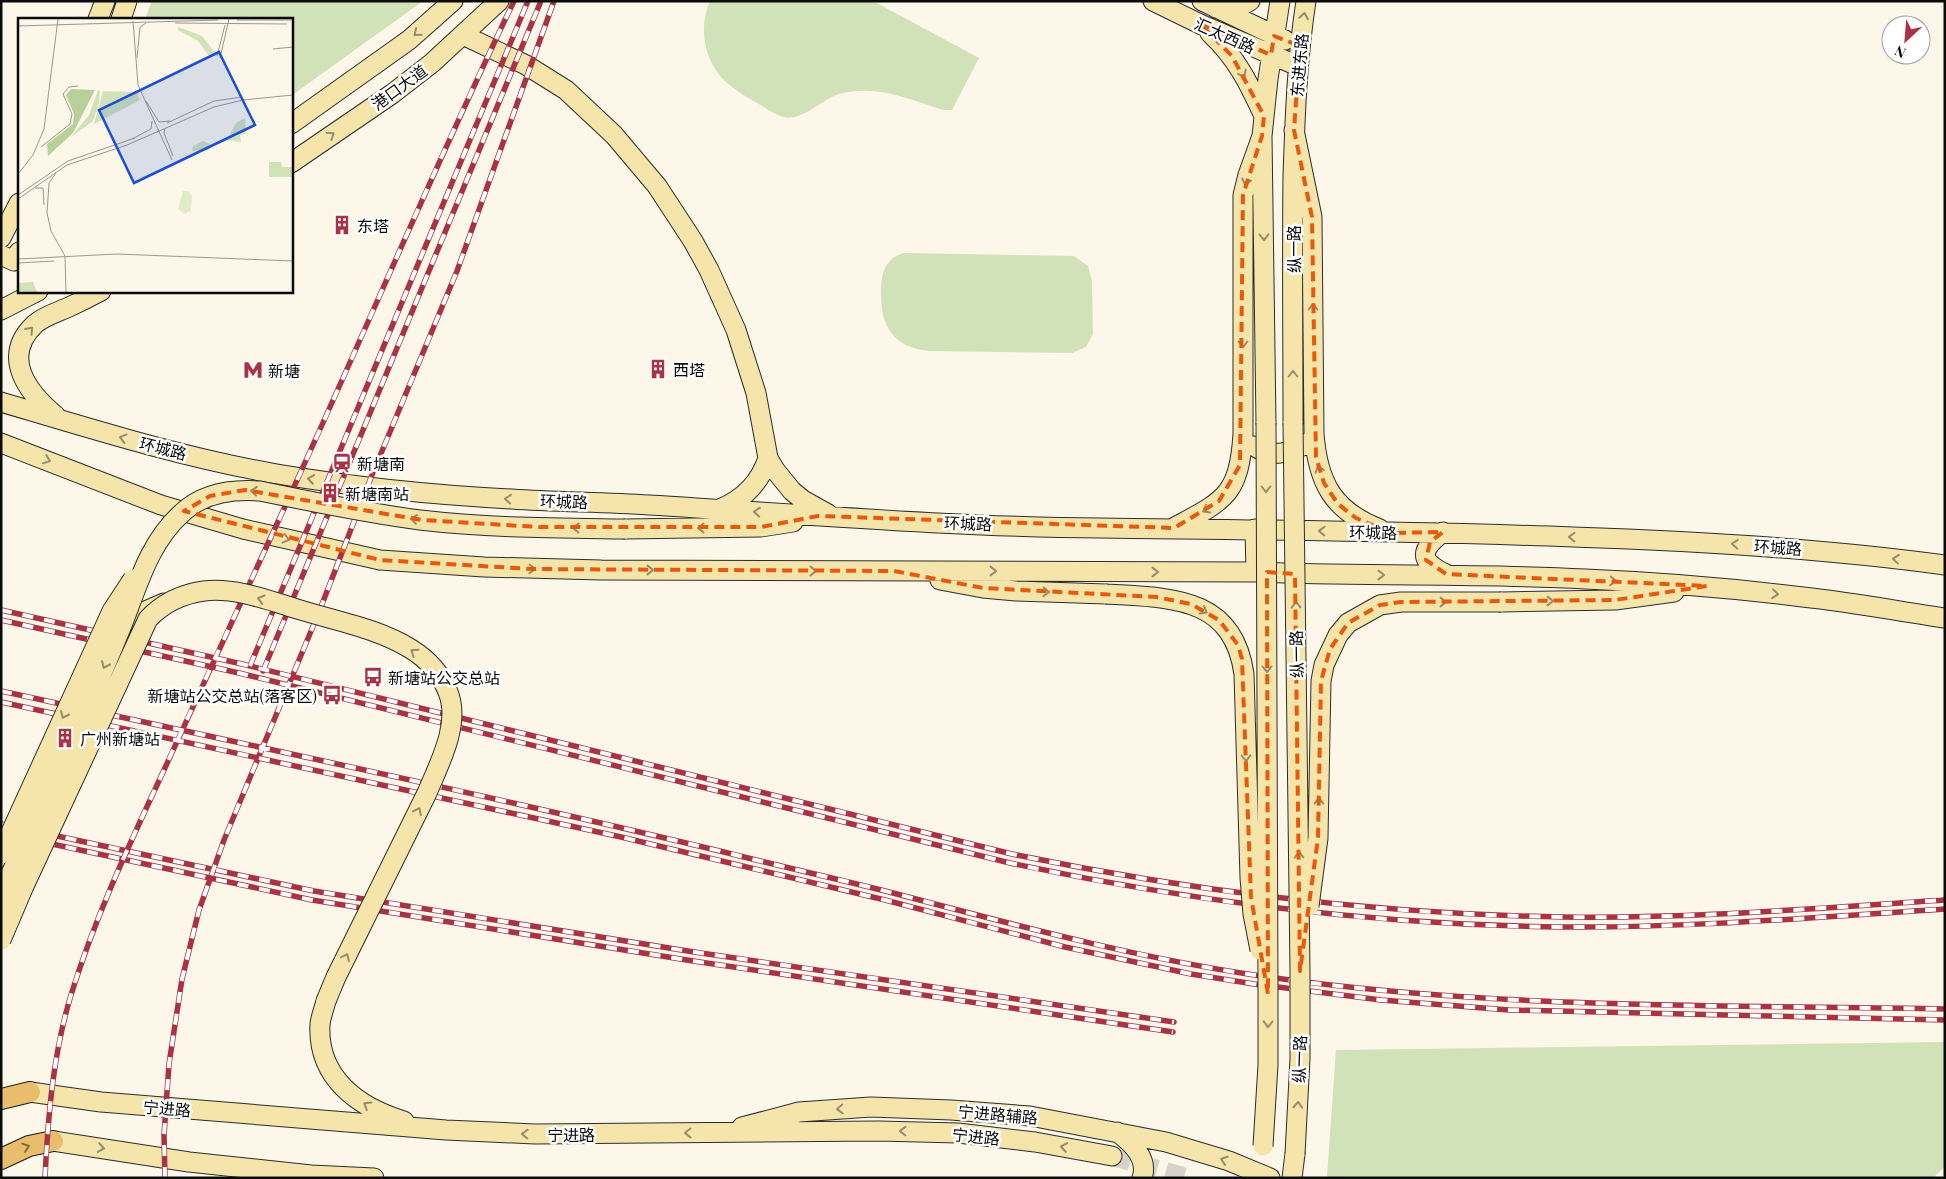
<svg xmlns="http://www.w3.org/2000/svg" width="1946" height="1179" font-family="'Playfair Display','Noto Sans SC',serif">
	<rect width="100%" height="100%" fill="#fcf7e9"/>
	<path fill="#d2e2b8" d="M 152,1 L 423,1 L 291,96 L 291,19 L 145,19 Z
		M 710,1 L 873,1 L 979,58 L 952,110 L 943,110 C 908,99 877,84 839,94 C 821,100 803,121 784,117 C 775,115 766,108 757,103 C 746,97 735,90 726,82 C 704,62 698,28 710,1 Z
		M 904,253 L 1074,256 L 1088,266 L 1092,281 L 1093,334 L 1086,347 L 1072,353 L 929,351 C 891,347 880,324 881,289 C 882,271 886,258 904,253 Z
		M 1945,1042 L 1945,1166 L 1933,1178 L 1327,1177 L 1336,1050 Z"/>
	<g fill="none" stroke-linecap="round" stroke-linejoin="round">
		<path stroke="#d8d3c8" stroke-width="19" stroke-dasharray="19 9" stroke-linecap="butt" d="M 1112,1156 L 1188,1178"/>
		<defs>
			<path id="secondary" d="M 1153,1 L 1200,24 L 1298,66
				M 1202,1 L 1285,40
				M 1216,8 L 1243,5 L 1250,1
				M 98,19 L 105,1
				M 121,19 L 127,1
				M 1210,33 C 1237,58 1249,84 1264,116
				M 463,35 L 526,65 L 566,90 L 614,135 L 657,186 L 693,241 L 709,270 L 736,330 L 756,393 L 768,458 L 775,470 L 792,491 L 803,500 L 828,514
				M 291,124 L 409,40 L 453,1
				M 1294,130 L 1312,217 L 1314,434 C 1318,483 1333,511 1380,529
				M 291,163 L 392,94 L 432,63 L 499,1
				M 1,238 L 19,203
				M 1,255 L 14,261 L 19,252
				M 1,310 L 38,291
				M 1,402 C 92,429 184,458 277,474 C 355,487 433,495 512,499 C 557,502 603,502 649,505 C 800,514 950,527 1101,528 C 1258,530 1415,531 1573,537 C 1697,541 1821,548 1945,565
				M 56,416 C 28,393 0,357 35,324 C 44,316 58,312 69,307 C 80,302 90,297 101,291
				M 1266,423 L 1262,136 L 1268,79 L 1280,1
				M 1293,423 C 1293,341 1292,258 1293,176 C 1295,117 1297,59 1306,1
				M 1,443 L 161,505 L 243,529 L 380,560 L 484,567 L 601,570 L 1256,572 C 1366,577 1475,573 1585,579 C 1658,582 1730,588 1803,597 C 1850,602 1898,611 1945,618
				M 1254,446 C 1270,458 1290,454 1307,443
				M 720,509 C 744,499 760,483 768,458
				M 1175,527 C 1225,500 1239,495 1243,434 L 1243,195 L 1248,175 L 1262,136
				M 625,529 L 761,527 L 793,522
				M 1255,529 L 1256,572
				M 1443,532 C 1420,550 1418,561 1446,574
				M 940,580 L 983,588 L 1016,591 L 1106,594
				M 1501,602 L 1615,600 L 1674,592
				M 119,635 L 141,613 L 164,603
				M 326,1001 C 324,1009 321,1016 320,1024 C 317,1077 357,1107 404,1121
				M 30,1092 L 101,1102 L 446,1130 L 535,1134 L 879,1131 L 958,1133 L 1035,1142 L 1112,1156
				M 742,1127 L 799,1112 L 871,1107 L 951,1110 L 1030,1116 L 1166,1142 L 1229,1161 L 1270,1178
				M 1117,1132 C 1131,1142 1149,1158 1142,1178
				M 53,1141 L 189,1162 L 311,1175 L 374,1178
				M 1292,1178 L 1295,1154"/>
			<path id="primary" d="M 1,1099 L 30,1092
				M 1,1159 L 29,1146 L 53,1141"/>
		</defs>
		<use href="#secondary" stroke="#2c2c2c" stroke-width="21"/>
		<use href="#primary" stroke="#1b1b1b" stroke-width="22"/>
		<use href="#secondary" stroke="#f5e5ab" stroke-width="19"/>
		<use href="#primary" stroke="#e8be6d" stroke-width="20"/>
		<defs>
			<path id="rail" d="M 1,610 L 242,664 L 1012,854 C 1196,892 1375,914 1563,917 C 1691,919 1818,908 1945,900
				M 1,620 L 239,673 L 1010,863 C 1193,902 1375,925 1563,927 C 1690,928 1818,917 1945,909
				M 250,666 L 528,1
				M 263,671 L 541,1
				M 1,691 C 244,744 487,795 728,853 C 783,867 838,879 893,893 C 1015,925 1136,958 1261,976 C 1487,1009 1716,1005 1945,1009
				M 1,702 L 621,837 L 885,900 L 1065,947 L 1191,974 L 1254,984 L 1381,1000 L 1509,1010 L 1945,1020
				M 1,824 L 314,891 L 694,952 L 1174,1022
				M 1,833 L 312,900 L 693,961 L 1173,1032
				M 45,1178 C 48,1116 53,1054 71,995 C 95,917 130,843 164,770 C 201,688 239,607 276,526 C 357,351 431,174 514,1
				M 165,1178 L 164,1135 L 169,1064 L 182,979 L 199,910 L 224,840 L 319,612 L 372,475 L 457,271 L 554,1"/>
		</defs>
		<use href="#rail" stroke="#a93345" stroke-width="5.5"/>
		<use href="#rail" stroke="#fff" stroke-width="4" stroke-dasharray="11" stroke-linecap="butt"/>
		<defs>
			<path id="secondary-bridge" d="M 1293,423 L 1300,971 L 1300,1059 L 1295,1154
				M 1106,594 C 1169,598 1233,595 1244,674 L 1250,878 L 1253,914 L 1260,950
				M 1,854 L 112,611 L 133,579
				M 1,904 L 8,880 C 45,799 84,718 118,635 C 136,593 146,545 182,513 C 203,493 232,489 260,491 C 313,502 366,513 420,520 C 488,528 557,528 625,529
				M 1309,906 L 1318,838 L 1321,681 L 1324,665 L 1338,635 L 1348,623 L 1380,605 L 1401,602 L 1501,602
				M 1,940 L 24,886 L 148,619 C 163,603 182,594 204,591 C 237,587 273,602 304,611 C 340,622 379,629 411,649 C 427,659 441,674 448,692 C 461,724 439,764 427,793 L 336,977 L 326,1001
				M 1263,1146 L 1268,1065 L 1268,994 L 1266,423"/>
		</defs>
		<use href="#secondary-bridge" stroke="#2c2c2c" stroke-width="21" stroke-linecap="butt"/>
		<use href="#secondary-bridge" stroke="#f5e5ab" stroke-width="19"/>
	</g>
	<defs><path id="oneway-chevron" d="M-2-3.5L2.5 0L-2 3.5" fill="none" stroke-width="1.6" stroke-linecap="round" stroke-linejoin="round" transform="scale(1.25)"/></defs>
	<g stroke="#978d6b">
		<use href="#oneway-chevron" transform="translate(1304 16) rotate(-81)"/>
		<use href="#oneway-chevron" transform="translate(417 33) rotate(140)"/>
		<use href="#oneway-chevron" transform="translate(1243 74) rotate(61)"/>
		<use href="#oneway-chevron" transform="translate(331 135) rotate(-34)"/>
		<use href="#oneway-chevron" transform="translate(1246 182) rotate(104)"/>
		<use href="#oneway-chevron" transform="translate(1264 237) rotate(89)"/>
		<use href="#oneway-chevron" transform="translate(1313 307) rotate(-90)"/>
		<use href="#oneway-chevron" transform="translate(30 330) rotate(-48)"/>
		<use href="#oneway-chevron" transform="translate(1243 344) rotate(90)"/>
		<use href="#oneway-chevron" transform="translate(1293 374) rotate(-90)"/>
		<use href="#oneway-chevron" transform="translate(123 438) rotate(-165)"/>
		<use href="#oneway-chevron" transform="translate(47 460) rotate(21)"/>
		<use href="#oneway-chevron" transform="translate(1319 469) rotate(-108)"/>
		<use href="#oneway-chevron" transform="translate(311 479) rotate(-172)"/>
		<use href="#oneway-chevron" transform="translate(1266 489) rotate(90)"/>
		<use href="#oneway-chevron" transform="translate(254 491) rotate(-175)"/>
		<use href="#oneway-chevron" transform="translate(508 499) rotate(-176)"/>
		<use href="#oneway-chevron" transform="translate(1206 510) rotate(150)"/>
		<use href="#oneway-chevron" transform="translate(757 512) rotate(-176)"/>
		<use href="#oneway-chevron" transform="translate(414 519) rotate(-172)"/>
		<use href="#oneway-chevron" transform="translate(576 528) rotate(-179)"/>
		<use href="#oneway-chevron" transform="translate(701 528) rotate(179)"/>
		<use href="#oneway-chevron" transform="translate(1322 531) rotate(-178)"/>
		<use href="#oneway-chevron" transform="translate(1572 537) rotate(-178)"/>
		<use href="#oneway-chevron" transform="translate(286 539) rotate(14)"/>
		<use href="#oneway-chevron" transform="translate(1735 544) rotate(-176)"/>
		<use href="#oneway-chevron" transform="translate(1896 559) rotate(-174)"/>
		<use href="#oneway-chevron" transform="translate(532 569) rotate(2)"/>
		<use href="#oneway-chevron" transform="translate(650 570)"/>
		<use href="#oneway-chevron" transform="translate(813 571)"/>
		<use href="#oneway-chevron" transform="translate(993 571)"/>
		<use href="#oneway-chevron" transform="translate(1155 572)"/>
		<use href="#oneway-chevron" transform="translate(1381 575)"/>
		<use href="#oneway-chevron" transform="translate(1613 581) rotate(4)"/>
		<use href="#oneway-chevron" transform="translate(1046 592) rotate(2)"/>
		<use href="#oneway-chevron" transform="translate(1775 594) rotate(6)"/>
		<use href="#oneway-chevron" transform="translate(261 599) rotate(-164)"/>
		<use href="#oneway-chevron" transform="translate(1550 601)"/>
		<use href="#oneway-chevron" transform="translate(1443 602)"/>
		<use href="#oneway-chevron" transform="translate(1296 605) rotate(-91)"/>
		<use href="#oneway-chevron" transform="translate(1204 611) rotate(30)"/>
		<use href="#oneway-chevron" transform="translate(414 652) rotate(-145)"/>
		<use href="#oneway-chevron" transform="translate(105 665) rotate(114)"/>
		<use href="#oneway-chevron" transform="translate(1267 669) rotate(90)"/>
		<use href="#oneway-chevron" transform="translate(64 715) rotate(114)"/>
		<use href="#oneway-chevron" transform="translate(1246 758) rotate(89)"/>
		<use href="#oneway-chevron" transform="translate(1319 801) rotate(-88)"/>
		<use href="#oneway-chevron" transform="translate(418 811) rotate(-64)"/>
		<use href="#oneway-chevron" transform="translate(1299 855) rotate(-91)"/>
		<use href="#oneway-chevron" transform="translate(346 957) rotate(-64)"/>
		<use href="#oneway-chevron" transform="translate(1268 1024) rotate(91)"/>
		<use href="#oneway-chevron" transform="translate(367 1105) rotate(-148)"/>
		<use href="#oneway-chevron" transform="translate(1298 1105) rotate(-87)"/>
		<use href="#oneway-chevron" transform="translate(840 1109) rotate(177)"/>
		<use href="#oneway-chevron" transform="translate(903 1131) rotate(-178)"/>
		<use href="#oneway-chevron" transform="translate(688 1133) rotate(179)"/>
		<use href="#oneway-chevron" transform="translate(525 1134) rotate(-178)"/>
		<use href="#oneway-chevron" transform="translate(1064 1147) rotate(-170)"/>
		<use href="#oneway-chevron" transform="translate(101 1148) rotate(9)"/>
		<use href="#oneway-chevron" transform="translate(1224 1160) rotate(-162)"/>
	</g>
	<use stroke="#846d40" href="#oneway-chevron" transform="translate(26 1147) rotate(-19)"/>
	<path fill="none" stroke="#e8590c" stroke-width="4" stroke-dasharray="10 6" stroke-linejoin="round" d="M 1200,24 L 1271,55 L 1274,36 L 1300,46 L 1294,130 L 1312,217 L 1316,457 L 1324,483 L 1338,504 L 1356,518 L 1391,533 L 1443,532 L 1430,542 L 1426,560 L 1446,574 L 1707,586 L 1615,600 L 1401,602 L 1380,605 L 1348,623 L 1330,649 L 1321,681 L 1318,838 L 1300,971 L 1295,574 L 1267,572 L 1268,994 L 1251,897 L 1242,659 L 1238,645 L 1219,620 L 1191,604 L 1156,597 L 983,588 L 894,571 L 532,569 L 380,560 L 184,511 L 210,496 L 245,490 L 422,520 L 539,527 L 761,527 L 818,516 L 1174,528 L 1219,501 L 1240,465 L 1243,195 L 1262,136 L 1264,116 L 1232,56 Z"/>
	<defs>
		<symbol id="building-bare" viewBox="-9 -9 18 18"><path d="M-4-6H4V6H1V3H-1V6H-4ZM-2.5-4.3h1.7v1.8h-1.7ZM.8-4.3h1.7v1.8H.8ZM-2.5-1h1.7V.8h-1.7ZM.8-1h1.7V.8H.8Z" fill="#a93345" stroke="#fff" stroke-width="2.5" paint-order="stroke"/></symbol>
		<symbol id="metro-bare" viewBox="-9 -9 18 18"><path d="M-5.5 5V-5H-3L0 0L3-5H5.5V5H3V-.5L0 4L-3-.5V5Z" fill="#a93345" stroke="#fff" stroke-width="2.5" paint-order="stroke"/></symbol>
		<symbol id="station-bare" viewBox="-9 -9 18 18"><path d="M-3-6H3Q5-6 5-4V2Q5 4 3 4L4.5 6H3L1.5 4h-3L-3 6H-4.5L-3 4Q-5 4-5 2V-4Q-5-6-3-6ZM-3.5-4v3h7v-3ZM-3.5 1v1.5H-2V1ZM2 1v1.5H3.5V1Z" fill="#a93345" stroke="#fff" stroke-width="2.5" paint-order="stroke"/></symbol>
		<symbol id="bus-bare" viewBox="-9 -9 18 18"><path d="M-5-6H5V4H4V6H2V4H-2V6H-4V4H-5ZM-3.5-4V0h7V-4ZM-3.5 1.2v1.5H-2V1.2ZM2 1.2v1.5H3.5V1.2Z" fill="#a93345" stroke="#fff" stroke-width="2.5" paint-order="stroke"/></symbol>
	</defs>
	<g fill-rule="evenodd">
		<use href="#building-bare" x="328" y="211" width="28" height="28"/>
		<use href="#building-bare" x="644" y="355" width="28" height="28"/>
		<use href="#metro-bare" x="239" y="356" width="28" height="28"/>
		<use href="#station-bare" x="328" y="449" width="28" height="28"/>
		<use href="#building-bare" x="316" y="479" width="28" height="28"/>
		<use href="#bus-bare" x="359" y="663" width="28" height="28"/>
		<use href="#bus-bare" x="318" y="681" width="28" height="28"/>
		<use href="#building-bare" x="51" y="724" width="28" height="28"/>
	</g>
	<g text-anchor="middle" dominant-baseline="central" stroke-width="5" stroke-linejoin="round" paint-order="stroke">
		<g font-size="16" fill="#0a0a0a" stroke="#fff">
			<text transform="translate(1225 35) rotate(24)">汇太西路</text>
			<text transform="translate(1299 65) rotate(-85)">东进东路</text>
			<text transform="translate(399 87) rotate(-36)">港口大道</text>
			<text transform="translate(1293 249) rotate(-90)">纵一路</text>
			<text transform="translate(163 448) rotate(14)">环城路</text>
			<text transform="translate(564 501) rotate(2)">环城路</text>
			<text transform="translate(968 523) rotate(2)">环城路</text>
			<text transform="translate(1373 532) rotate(1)">环城路</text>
			<text transform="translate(1778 547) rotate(4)">环城路</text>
			<text transform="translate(1296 654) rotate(-91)">纵一路</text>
			<text transform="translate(1299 1059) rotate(-88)">纵一路</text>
			<text transform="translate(167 1108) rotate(5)">宁进路</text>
			<text transform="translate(998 1114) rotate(5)">宁进路辅路</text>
			<text x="571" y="1134">宁进路</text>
			<text transform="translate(976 1136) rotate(6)">宁进路</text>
		</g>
		<g font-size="16" fill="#0a0a0a" stroke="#fff" text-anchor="start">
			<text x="357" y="225">东塔</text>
			<text x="673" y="369">西塔</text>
			<text x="268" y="370">新塘</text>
			<text x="357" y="463">新塘南</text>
			<text x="345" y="493">新塘南站</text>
			<text x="388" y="677">新塘站公交总站</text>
			<text x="317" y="695" text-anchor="end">新塘站公交总站(落客区)</text>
			<text x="80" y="738">广州新塘站</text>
		</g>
	</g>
	<g transform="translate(18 18)">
		<rect width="275" height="275" fill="#fcf7e9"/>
		<path d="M 160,9 L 184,18 L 198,36 L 191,38 L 180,23 L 160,12 ZM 80,72 L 82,73 L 81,85 L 75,103 L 53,119 L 71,97 ZM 85,73 L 119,74 L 122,82 L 76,106 ZM 227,100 L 228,116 L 222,117 L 223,124 L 209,122 L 218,105 ZM 185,123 L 192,126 L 191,132 L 174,133 L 175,128 ZM 251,144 L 263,144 L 264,149 L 275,149 L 275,159 L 251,159 Z" fill="#d2e2b8"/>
		<path d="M 53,71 L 77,72 L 55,115 L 30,138 L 29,126 L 55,106 L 56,96 L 48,77 Z" fill="#b8d199"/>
		<path d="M 15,264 L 19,274 L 0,274 L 0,265 Z" fill="#d2e2b8"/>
		<path d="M 165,173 L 170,173 L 174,178 L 173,192 L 167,196 L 160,191 Z" fill="#e2eac8"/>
		<path fill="none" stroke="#9b9890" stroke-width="1" d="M 219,2 L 275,2M 115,3 L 120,67 L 154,142M 157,5 L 269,6M 0,8 L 200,2M 255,31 L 275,29M 199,38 L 207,7M 119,40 L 122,9 L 128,5M 202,40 L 211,1M 128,83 L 141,104 L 152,103M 149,105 L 196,83 L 224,79M 147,110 L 146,115 L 155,138M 114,121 L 133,111 L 134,103M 23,129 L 52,106 L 54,96 L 45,76 L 51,69 L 60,68M 38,155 L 31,165 L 29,195 L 33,213 L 47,238 L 48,274M 0,156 L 15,137 L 26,111 L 40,1M 17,170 L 25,170 L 26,187M 0,177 L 50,143 L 117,120M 0,181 L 49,147 L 109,127 L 196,89 L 225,82 L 275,77M 0,241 L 99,236 L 275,243M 0,245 L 36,243"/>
		<path fill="#1d4ed8" fill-opacity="0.15" stroke="#1d4ed8" stroke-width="2.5" d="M 201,34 L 237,107 L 116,165 L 81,92 Z"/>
		<rect width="275" height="275" fill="none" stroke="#0a0a0a" stroke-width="2.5"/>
	</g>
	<rect width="1946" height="1179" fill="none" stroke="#0a0a0a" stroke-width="5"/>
	<g transform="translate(1906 40) rotate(206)"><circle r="24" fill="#ffffff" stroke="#9d9d9d"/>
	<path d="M0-4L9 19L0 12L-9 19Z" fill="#a93345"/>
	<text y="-8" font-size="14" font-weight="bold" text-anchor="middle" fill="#0a0a0a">N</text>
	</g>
</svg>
